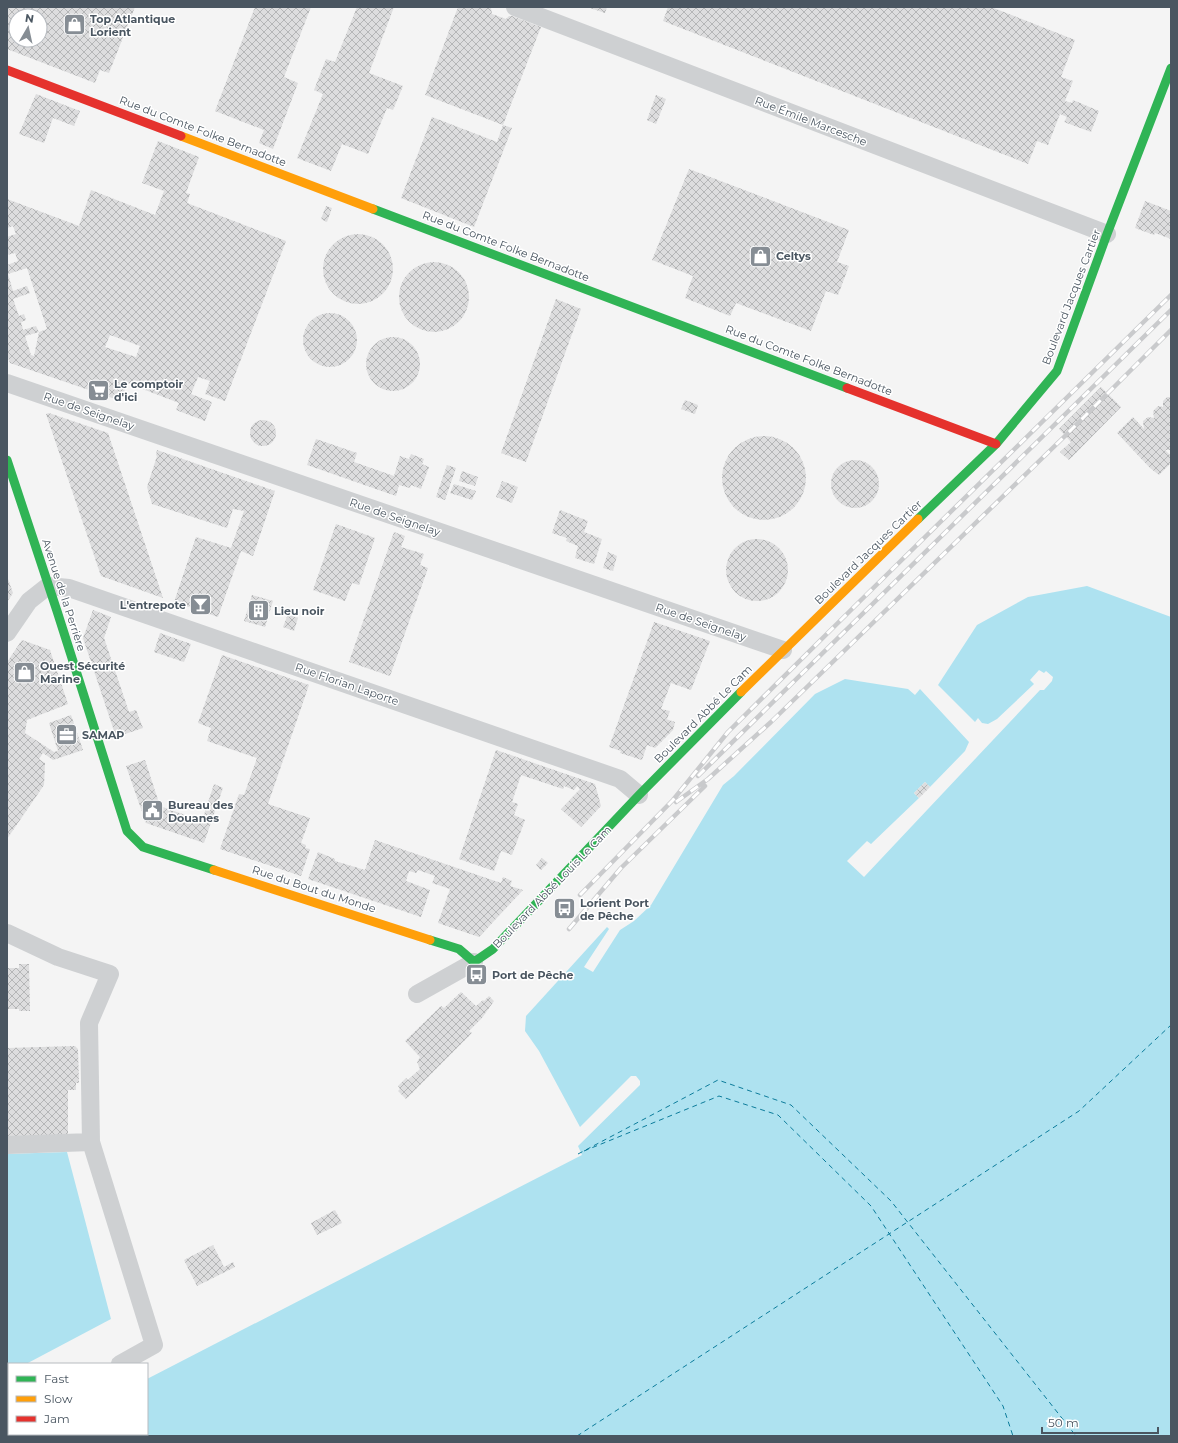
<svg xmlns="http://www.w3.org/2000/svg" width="1178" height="1443" font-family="Montserrat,sans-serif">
	<defs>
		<pattern id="building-cross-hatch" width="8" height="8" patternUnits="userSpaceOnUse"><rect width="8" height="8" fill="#ddddde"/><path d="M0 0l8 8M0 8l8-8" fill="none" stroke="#b5b6b7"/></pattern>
	</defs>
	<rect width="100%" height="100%" fill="#f4f4f4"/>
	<path fill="#aee2f0" d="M 1087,586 L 1171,617 L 1171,1436 L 36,1436 L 39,1434 L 147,1434 L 147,1379 L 582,1155 L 578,1146 L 640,1085 L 640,1081 L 636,1076 L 631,1076 L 580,1127 L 539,1051 L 525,1031 L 526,1016 L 607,927 L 609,929 L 584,967 L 593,972 L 620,930 L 634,921 L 651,905 L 723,785 L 734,776 L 815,694 L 845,679 L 908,689 L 915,695 L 920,689 L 969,742 L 965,751 L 930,787 L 925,782 L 914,793 L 919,798 L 871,844 L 867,841 L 847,861 L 864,877 L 1040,690 L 1044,690 L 1052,681 L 1053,677 L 1046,671 L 1044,673 L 1039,670 L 1030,680 L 1034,684 L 997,719 L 988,724 L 982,723 L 978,718 L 975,722 L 938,685 L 977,625 L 1028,597 Z
		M 67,1152 L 111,1319 L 26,1364 L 9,1364 L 9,1373 L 7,1374 L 7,1154 Z"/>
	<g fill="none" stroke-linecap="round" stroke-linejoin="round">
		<path stroke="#0c7c9b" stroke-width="1" stroke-dasharray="5 4" stroke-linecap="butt" d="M 584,1151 L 719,1096 L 778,1115 L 871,1206 L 1003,1406 L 1013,1436
			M 578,1154 L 718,1080 L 791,1105 L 891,1201 L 1076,1436
			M 577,1436 L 1079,1111 L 1171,1025"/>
	</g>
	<path fill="url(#building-cross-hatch)" fill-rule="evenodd" d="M 7,7 L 135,7 L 109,73 L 100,70 L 95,83 L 7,49 ZM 16,16 L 40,16 L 40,40 L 16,40 Z
		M 255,7 L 311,7 L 284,77 L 298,83 L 273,149 L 259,143 L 264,130 L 215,111 Z
		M 357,7 L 394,7 L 369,73 L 403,86 L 393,110 L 387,108 L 368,154 L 342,144 L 331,171 L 297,158 L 323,94 L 314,90 L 326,59 L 335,62 Z
		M 458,7 L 488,7 L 491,8 L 492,14 L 506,19 L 509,16 L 512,16 L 541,27 L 503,125 L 425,95 Z
		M 587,7 L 607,7 L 605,13 Z
		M 668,7 L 991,7 L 1075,40 L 1061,77 L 1073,81 L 1065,101 L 1072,103 L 1073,100 L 1099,111 L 1091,132 L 1064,122 L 1067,117 L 1060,114 L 1048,145 L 1037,141 L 1028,164 L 663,21 Z
		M 36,94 L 80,111 L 74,126 L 53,118 L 44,143 L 19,134 Z
		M 656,95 L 666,99 L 656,124 L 647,120 Z
		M 432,117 L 497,142 L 503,125 L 512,128 L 474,227 L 401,198 Z
		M 158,141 L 199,157 L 186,193 L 190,194 L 187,203 L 286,241 L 225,401 L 205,394 L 210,381 L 198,377 L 191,394 L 212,402 L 205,421 L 176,410 L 179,403 L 127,383 L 121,401 L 10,363 L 7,355 L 7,265 L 18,261 L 15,253 L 7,255 L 7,237 L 16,234 L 13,226 L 7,228 L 7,199 L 79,226 L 91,190 L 155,215 L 164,191 L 142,183 ZM 27,268 L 47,329 L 39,332 L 36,326 L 23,330 L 21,322 L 26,320 L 24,314 L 19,316 L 13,299 L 30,293 L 27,286 L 13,291 L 8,274 ZM 39,332 L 34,356 L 31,355 L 25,336 ZM 110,335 L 140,346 L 136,357 L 105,347 Z
		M 689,169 L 849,230 L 837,262 L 849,266 L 838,295 L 826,291 L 811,331 L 736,303 L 730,316 L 685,298 L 693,276 L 652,260 Z
		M 1145,201 L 1171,211 L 1171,239 L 1155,233 L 1154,235 L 1135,228 Z
		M 326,206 L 332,208 L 327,222 L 321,219 Z
		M323 269a35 35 0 1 1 70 0a35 35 0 1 1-70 0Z
		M399 297a35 35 0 1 1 70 0a35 35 0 1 1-70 0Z
		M 556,299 L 581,309 L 526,462 L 501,453 Z
		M303 340a27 27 0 1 1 54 0a27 27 0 1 1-54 0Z
		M366 364a27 27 0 1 1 54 0a27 27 0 1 1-54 0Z
		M 1101,387 L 1121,407 L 1069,460 L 1060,452 L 1071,442 L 1059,429 Z
		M 1167,397 L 1171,397 L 1171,450 L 1165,450 L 1171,456 L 1171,463 L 1159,475 L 1150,468 L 1117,433 L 1133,417 L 1144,429 L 1143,421 L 1148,417 L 1154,418 L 1153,411 L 1158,406 L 1163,407 L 1163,401 Z
		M 685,400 L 698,405 L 695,414 L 681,409 Z
		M 49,413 L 108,433 L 163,598 L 101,576 L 46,414 Z
		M250 433a13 13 0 1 1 26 0a13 13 0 1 1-26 0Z
		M722 478a42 42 0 1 1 84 0a42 42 0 1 1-84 0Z
		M 316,439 L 357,453 L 354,462 L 394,476 L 400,456 L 409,459 L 411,454 L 424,459 L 422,464 L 429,467 L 421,489 L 411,485 L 410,488 L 399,485 L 396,496 L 307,465 Z
		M 157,450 L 275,491 L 253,556 L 241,551 L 218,617 L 174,602 L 196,537 L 231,548 L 244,511 L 233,509 L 227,528 L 152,504 L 147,487 L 157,456 L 156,455 Z
		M831 484a24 24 0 1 1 48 0a24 24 0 1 1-48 0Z
		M 447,465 L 456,468 L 445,500 L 436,497 Z
		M 462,471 L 478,477 L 475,486 L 459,481 Z
		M 502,481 L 518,487 L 512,503 L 496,497 Z
		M 454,484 L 476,491 L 472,500 L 450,493 Z
		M 560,510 L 588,521 L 584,532 L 602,539 L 594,564 L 575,558 L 578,546 L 566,541 L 567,538 L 552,533 Z
		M 336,524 L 375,538 L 359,585 L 352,583 L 345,601 L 313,590 Z
		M 394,532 L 405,536 L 401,547 L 424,554 L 420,565 L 428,568 L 390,676 L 349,662 Z
		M726 570a31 31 0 1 1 62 0a31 31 0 1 1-62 0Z
		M 608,552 L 617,556 L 613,571 L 603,568 Z
		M 7,576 L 13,593 L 7,602 Z
		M 252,595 L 273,601 L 265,627 L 244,621 Z
		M 93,610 L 111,617 L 104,638 L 129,712 L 136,710 L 143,728 L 116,737 L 83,638 Z
		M 288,614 L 298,618 L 294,631 L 283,627 Z
		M 654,622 L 710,641 L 691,690 L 671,683 L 661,709 L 670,711 L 667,719 L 663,718 L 675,722 L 673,730 L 655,748 L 647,745 L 642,760 L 620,753 L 621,751 L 609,747 Z
		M 160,633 L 191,644 L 184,662 L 154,652 Z
		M 22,640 L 50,650 L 68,704 L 27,720 L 25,733 L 54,752 L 58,751 L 49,723 L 71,715 L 83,750 L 53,760 L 43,753 L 39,759 L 45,763 L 44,785 L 7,839 L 7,662 Z
		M 222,655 L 309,685 L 268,804 L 310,818 L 301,843 L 306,845 L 305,848 L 310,849 L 301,876 L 220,849 L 239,794 L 244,795 L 257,758 L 207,741 L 211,728 L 198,723 Z
		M 496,750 L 595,784 L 601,806 L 581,827 L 561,809 L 580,789 L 577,786 L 574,790 L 564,786 L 563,789 L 521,775 L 512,802 L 518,804 L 514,815 L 525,820 L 512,855 L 501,851 L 494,871 L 459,859 Z
		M 145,760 L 160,806 L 202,821 L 214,784 L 223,788 L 204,843 L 146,823 L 126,766 Z
		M 925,782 L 930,787 L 919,798 L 914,793 Z
		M 375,840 L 501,883 L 503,877 L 512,881 L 510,886 L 523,890 L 479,937 L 438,923 L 450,889 L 432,883 L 435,876 L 418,870 L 416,873 L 409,871 L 406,881 L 430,890 L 421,917 L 308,879 L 318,852 L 335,859 L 335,861 L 365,870 Z
		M 542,858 L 548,863 L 541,870 L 536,865 Z
		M 19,964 L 29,964 L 30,1011 L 19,1011 L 19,1009 L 7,1009 L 7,968 L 19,968 Z
		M 461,992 L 476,1006 L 483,1000 L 484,1001 L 489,996 L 494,1001 L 482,1018 L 469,1031 L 472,1033 L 406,1099 L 398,1091 L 400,1089 L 398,1086 L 406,1078 L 408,1080 L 420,1069 L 417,1062 L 420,1057 L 405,1041 L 441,1006 L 444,1008 Z
		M 75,1046 L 78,1049 L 79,1083 L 76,1083 L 76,1090 L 68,1090 L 68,1135 L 7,1137 L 7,1048 Z
		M 335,1210 L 342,1223 L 317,1235 L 311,1223 Z
		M 213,1245 L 224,1267 L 233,1262 L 235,1267 L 197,1286 L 184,1260 Z"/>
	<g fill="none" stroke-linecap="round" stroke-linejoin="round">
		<path stroke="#ced0d2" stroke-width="18" d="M 515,7 L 1107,234
			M 7,383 L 783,650
			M 7,633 L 29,601 L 48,586 L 69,588 L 620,779 L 639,795
			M 7,933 L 58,957 L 110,974 L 89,1023 L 91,1142 L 154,1345 L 120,1364
			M 417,994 L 474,962
			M 7,1145 L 91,1142
			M 7,1426 L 9,1425"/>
		<path stroke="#30b455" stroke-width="9" d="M 373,209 L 847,388
			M 7,460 L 57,611 L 127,831 L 143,847 L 214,870
			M 918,519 L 996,444 L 1057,371 L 1107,234 L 1171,68
			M 430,940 L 459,949 L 474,962 L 493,949 L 639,795 L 741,692"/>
		<path stroke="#ff9f0a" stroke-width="9" d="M 181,136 L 373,209
			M 741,692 L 918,519
			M 214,870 L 430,940"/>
		<path stroke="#e5322d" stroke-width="9" d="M 7,70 L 181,136
			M 847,388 L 996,444"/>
		<defs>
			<path id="rail" d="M 698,776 L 1171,310
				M 676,802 L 708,779 L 771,722 L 1065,436 L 1171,330
				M 580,895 L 673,800 L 728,732 L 856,605 L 1171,295
				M 569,929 L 621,868 L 705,786"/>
		</defs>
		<use href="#rail" stroke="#c9cacc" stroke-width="4.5"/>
		<use href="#rail" stroke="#fff" stroke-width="3" stroke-dasharray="9" stroke-linecap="butt"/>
	</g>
	<defs>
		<symbol id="shop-square" viewBox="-11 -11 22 22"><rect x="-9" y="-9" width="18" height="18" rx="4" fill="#868d94" stroke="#fff"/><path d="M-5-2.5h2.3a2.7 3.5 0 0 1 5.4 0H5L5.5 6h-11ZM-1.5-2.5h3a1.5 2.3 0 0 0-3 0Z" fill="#fff"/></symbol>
		<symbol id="supermarket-square" viewBox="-11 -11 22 22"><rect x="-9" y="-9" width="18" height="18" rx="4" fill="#868d94" stroke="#fff"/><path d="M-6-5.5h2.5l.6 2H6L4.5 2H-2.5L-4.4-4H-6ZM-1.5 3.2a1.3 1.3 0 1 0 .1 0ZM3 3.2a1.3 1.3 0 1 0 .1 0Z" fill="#fff"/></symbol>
		<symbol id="bar-square" viewBox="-11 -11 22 22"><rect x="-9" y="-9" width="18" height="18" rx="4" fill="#868d94" stroke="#fff"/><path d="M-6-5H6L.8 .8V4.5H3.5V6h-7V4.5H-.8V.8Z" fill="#fff"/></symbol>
		<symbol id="building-square" viewBox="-11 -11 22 22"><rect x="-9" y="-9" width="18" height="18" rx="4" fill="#868d94" stroke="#fff"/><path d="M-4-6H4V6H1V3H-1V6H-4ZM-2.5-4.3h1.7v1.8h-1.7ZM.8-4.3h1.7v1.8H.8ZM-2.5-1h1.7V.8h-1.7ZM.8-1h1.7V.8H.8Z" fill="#fff"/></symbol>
		<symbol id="office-square" viewBox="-11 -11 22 22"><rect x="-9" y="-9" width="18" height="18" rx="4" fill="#868d94" stroke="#fff"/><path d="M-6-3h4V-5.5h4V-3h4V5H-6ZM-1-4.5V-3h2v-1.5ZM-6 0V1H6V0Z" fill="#fff"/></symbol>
		<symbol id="civic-square" viewBox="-11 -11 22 22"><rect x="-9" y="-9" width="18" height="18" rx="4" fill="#868d94" stroke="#fff"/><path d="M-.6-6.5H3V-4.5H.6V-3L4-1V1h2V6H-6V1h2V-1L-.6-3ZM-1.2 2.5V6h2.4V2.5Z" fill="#fff"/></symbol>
		<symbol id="bus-square" viewBox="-11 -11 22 22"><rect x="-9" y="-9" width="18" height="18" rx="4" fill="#868d94" stroke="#fff"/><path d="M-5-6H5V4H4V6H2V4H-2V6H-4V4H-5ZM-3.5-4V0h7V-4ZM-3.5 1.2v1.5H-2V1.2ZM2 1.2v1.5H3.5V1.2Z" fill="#fff"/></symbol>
	</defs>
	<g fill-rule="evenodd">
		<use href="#shop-square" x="62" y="12" width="25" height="25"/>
		<use href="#shop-square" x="748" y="244" width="25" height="25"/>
		<use href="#supermarket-square" x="86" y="378" width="25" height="25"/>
		<use href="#bar-square" x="188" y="592" width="25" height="25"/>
		<use href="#building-square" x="246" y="598" width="25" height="25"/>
		<use href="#shop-square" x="12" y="660" width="25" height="25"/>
		<use href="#office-square" x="54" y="722" width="25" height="25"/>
		<use href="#civic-square" x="140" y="798" width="25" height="25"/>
		<use href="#bus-square" x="552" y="896" width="25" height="25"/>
		<use href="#bus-square" x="464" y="962" width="25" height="25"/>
	</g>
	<g text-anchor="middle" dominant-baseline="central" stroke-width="3" stroke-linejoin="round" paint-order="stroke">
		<g font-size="11" font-weight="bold" fill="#4a5661" stroke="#fff" text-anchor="start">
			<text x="90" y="19">Top Atlantique<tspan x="90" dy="13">Lorient</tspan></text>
			<text x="776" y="256">Celtys</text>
			<text x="114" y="384">Le comptoir<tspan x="114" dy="13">d'ici</tspan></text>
			<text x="186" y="605" text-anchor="end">L'entrepote</text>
			<text x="274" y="611">Lieu noir</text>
			<text x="40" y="666">Ouest Sécurité<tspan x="40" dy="13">Marine</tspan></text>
			<text x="82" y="735">SAMAP</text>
			<text x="168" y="805">Bureau des<tspan x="168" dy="13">Douanes</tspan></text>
			<text x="580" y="903">Lorient Port<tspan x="580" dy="13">de Pêche</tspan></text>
			<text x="492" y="975">Port de Pêche</text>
		</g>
		<g font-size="11" fill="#4a5661" stroke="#fff">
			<text transform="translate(811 121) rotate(21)">Rue Émile Marcesche</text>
			<text transform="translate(203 131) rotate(21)">Rue du Comte Folke Bernadotte</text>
			<text transform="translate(506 246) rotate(21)">Rue du Comte Folke Bernadotte</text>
			<text transform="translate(1071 297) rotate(-69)">Boulevard Jacques Cartier</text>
			<text transform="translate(809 360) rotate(21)">Rue du Comte Folke Bernadotte</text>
			<text transform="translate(89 411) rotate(19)">Rue de Seignelay</text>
			<text transform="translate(395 517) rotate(19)">Rue de Seignelay</text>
			<text transform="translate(868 552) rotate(-44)">Boulevard Jacques Cartier</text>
			<text transform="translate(64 595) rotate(72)">Avenue de la Perrière</text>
			<text transform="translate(701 622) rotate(19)">Rue de Seignelay</text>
			<text transform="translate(347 684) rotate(19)">Rue Florian Laporte</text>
			<text transform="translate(703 714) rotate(-45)">Boulevard Abbé Le Cam</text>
			<text transform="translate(552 887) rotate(-46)">Boulevard Abbé Louis Le Cam</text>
			<text transform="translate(314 889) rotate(18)">Rue du Bout du Monde</text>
		</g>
	</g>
	<rect width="1178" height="1443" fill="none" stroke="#4a5661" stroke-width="16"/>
	<rect x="8" y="1363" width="140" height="72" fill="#ffffff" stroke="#b7bbc0"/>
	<rect x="16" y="1376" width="20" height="6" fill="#30b455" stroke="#b7bbc0"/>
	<text x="44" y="1383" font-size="12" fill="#4a5661">Fast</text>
	<rect x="16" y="1396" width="20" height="6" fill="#ff9f0a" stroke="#b7bbc0"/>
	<text x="44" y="1403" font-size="12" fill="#4a5661">Slow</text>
	<rect x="16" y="1416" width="20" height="6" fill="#e5322d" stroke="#b7bbc0"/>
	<text x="44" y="1423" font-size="12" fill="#4a5661">Jam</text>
	<g transform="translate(28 28) rotate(9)"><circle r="19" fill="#ffffff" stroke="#b7bbc0"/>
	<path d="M0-3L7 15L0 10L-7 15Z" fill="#868d94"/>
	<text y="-6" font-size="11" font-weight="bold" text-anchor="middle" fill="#4a5661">N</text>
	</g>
	<path d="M1042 1427v6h116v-6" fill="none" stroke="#4a5661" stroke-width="2"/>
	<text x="1048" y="1427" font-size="12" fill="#4a5661" stroke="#ffffff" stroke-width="3" paint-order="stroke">50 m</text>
</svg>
